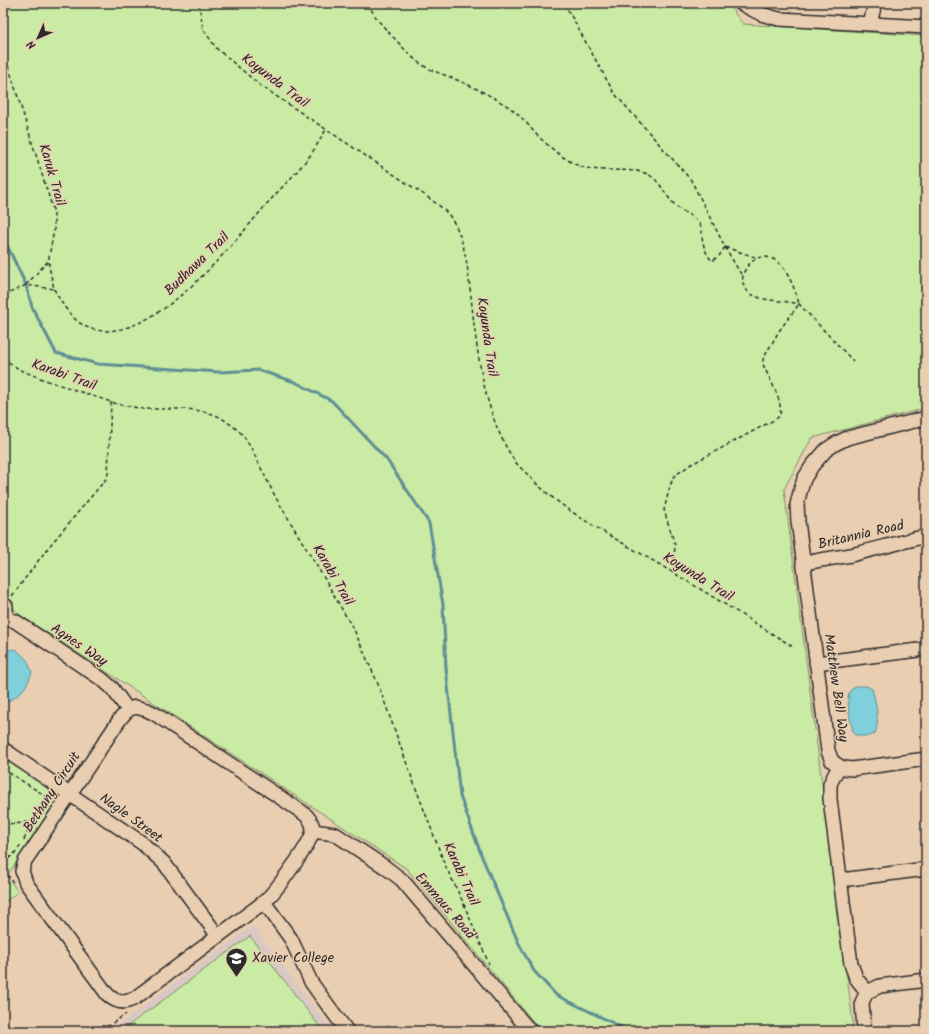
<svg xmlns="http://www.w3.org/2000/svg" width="929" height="1034" font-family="Kalam,sans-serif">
	<rect width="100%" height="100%" fill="#eaceb1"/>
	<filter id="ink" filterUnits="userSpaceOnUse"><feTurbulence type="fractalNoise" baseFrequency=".025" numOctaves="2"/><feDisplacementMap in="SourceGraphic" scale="8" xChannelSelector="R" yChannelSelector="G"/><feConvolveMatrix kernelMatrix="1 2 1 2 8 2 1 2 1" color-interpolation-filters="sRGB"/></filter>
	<g filter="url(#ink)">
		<path fill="#dac9c3" d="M 253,925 L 332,1031 L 110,1031 Z"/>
		<path fill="#caeba4" stroke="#7a8b68" d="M 3,3 L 727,3 L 743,24 L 926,36 L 926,408 L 812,438 L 784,489 L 854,1031 L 541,1031 L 407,869 L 20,615 L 3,597 Z
			M 3,757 L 53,790 L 57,795 L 57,800 L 7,876 L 18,892 L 3,903 Z
			M 250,936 L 323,1031 L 121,1031 Z"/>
		<path fill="#80d0db" stroke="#5e8e95" d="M 16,649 L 27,660 L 32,672 C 27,688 20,696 4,703 L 3,702 L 3,654 L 8,650 Z
			M 856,686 L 866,686 L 872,689 C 876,702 880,721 875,734 C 867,737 862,737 854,734 C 851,726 846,700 849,693 C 850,690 853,688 856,686 Z"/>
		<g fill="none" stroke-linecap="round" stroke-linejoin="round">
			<path stroke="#5e8e95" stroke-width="3" d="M 3,237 L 26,285 L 32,307 L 56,353 L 98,364 L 219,372 L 258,370 L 295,382 L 332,401 L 387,460 L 429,523 L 443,605 L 446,668 L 460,796 L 482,857 L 519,944 L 534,971 L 556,995 L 629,1031"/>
			<defs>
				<path id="minor" d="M 740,3 L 761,14 L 779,19 L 926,27
					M 870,24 L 875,3
					M 803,563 L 851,555 L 926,536
					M 3,604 L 6,606 L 6,618
					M 3,618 L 15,621 L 103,680 L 112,688 L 128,710
					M 816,663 L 926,649
					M 135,707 L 147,710 L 155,714 L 302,812 C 308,816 313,823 313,830 C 312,843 275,892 264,902 L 135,998 C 125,1004 116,1003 107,994 L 26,883 L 22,871 L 25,861 L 120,719 L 128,710 Z
					M 3,749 L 142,843 L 164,863 L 218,936
					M 839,766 L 844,768 L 852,769 L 926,759
					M 313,831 L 335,834 L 385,867 L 402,880 L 530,1031
					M 841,880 L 926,869
					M 264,902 L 291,939 L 311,982 L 318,992 L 347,1031
					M 867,992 L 880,986 L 926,980
					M 864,1031 L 862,1002 L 867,992 L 856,978 L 851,964 L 830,799 L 830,784 L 839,766 L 832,761 L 828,751 L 798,521 L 797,505 L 800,492 L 804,479 L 812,466 L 826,450 L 835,444 L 847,438 L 926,418"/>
			</defs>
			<use href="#minor" stroke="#2b2b2b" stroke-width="16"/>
			<path stroke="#2b2b2b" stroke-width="1.5" stroke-dasharray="4 3" stroke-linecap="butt" d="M 199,3 L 203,29 L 217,49 L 261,86 L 423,194 C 434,202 446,209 453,221 C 466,243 468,272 471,297 C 477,351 483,413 514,460 C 518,466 524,471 529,476 C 562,511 608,534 650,559 C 698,587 745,617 792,646
				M 368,3 C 375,18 382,25 393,37 C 403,47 411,58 424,66 C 434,72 446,75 457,80 C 476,88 496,98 513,110 C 522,117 529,126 536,134 C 548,146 562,158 577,165 C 597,175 635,165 651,176 C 662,184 666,197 676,206 C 683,213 698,217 701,227 C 702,230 702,233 702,236 C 703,246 706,254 712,261 L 719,256 L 725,247 L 691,180 L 614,93 L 564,3
				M 3,37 L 5,3
				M 3,39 L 8,65 L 54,213 L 54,230 L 49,257 L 49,266 L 54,289 L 26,285 L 3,296
				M 725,247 L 742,276
				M 725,247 L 758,258
				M 26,285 L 49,260
				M 54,289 C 63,306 75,326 96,330 C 154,341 227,251 260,212 C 274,195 290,180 304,163 C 313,153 319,141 326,130
				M 3,358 L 20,370 L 48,381 L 117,404 L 143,409 L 188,409 L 207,412 L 220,417 L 233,426 L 243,435 L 251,448 L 276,498 L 327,583 L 355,632 L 378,684 L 412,778 L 445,865 L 462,900 L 489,964
				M 673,573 L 675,545 L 664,510 L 670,486 L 674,476 L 690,465 L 774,420 L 780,416 C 783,398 769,380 763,364 L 763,359 L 779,331 L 799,304 C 796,293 792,282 786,272 C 763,234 726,278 751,294 C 765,302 784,300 799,304 L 853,361
				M 12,596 L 47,549 L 106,479 L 108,474 L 111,402
				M 3,769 L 52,800
				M 3,823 L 15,824 L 32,821
				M 24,840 L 32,821 L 51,795
				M 3,863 L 14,854 L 22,843
				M 3,869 L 13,882
				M 101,1031 L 126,1014"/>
			<use href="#minor" stroke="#eaceb1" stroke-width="13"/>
		</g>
	</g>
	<defs>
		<symbol id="school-pin" viewBox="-11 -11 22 30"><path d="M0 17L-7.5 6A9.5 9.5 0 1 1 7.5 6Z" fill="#2b2b2b" stroke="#eaceb1"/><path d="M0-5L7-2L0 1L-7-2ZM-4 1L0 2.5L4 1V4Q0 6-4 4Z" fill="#fff"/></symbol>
	</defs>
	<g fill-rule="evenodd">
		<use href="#school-pin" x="224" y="946" width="25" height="34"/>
	</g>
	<g text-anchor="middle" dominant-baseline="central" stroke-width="3" stroke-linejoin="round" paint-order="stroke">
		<g font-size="14" fill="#2b2b2b" stroke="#eaceb1">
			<text transform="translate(275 81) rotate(37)">Koyunda Trail</text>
			<text transform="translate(52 175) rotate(74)">Karuk Trail</text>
			<text transform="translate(197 264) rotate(-44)">Budhawa Trail</text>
			<text transform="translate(487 337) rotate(82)">Koyunda Trail</text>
			<text transform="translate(64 375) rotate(20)">Karabi Trail</text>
			<text transform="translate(861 535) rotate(-13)">Britannia Road</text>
			<text transform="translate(333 575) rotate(60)">Karabi Trail</text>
			<text transform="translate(698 577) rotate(32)">Koyunda Trail</text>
			<text transform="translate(79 645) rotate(34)">Agnes Way</text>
			<text transform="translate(836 688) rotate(82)">Matthew Bell Way</text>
			<text transform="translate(52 792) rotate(-57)">Bethany Circuit</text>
			<text transform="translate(131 818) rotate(36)">Nagle Street</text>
			<text transform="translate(461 874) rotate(66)">Karabi Trail</text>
			<text transform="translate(445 906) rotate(49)">Emmaus Road</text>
		</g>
		<g font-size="14" fill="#2b2b2b" stroke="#eaceb1" text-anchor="start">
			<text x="252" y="958">Xavier College</text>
		</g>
	</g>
	<rect width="929" height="1034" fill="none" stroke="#eaceb1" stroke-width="16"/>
	<rect x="8" y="8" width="913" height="1018" fill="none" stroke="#2b2b2b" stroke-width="1.5" filter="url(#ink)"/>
	<g transform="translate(38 38) rotate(225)" stroke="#eaceb1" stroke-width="3" paint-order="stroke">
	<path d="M0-3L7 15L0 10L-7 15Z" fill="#2b2b2b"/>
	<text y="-6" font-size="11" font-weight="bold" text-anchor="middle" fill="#2b2b2b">N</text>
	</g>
</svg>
